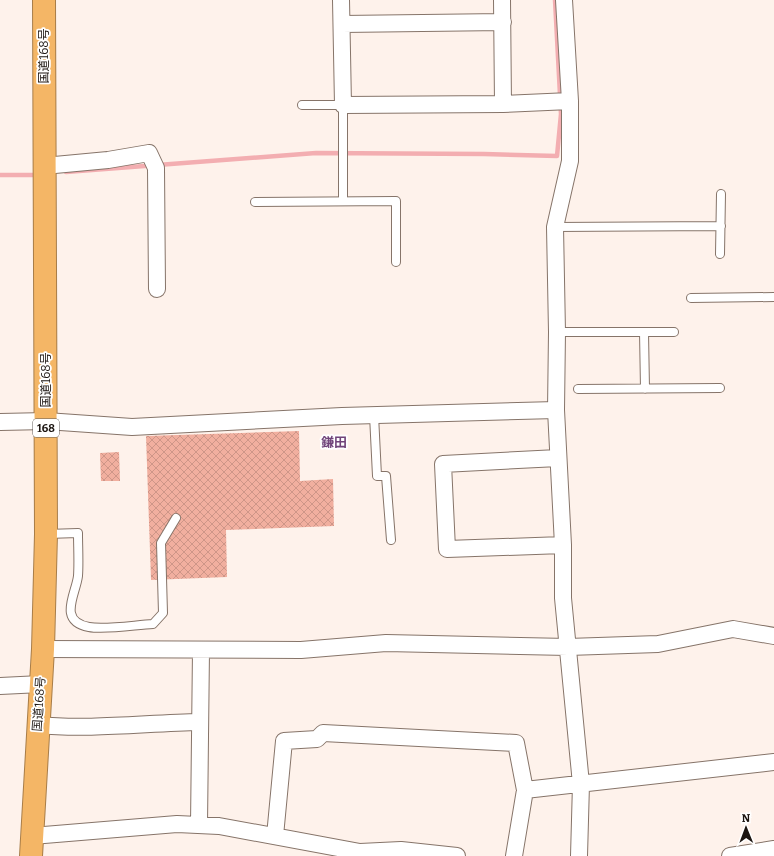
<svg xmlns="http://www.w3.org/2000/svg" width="774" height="856" font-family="Bitter,'Noto Sans JP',serif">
	<defs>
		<pattern id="building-cross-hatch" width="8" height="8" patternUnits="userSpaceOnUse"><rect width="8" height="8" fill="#f1af9f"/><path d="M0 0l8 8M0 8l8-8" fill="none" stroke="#ce9688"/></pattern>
	</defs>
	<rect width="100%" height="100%" fill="#fef2eb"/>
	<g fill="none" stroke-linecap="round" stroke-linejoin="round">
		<path stroke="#f3aeb1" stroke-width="4.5" d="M 66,172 L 316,153 L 484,154 L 557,156 L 561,114 L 555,0
			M 0,175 L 33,175"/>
	</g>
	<path fill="url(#building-cross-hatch)" d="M 299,431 L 300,481 L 333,479 L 334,526 L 226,530 L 227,577 L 151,580 L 146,436 Z
		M 119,452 L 120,481 L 101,481 L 100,453 Z"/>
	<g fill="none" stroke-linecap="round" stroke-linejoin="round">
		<defs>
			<path id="lane" d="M 302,105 L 343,105 L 343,200
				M 255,202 L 396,201 L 396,262
				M 555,227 L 721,226
				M 720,254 L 721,194
				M 691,298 L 774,297
				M 557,332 L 674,332
				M 644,332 L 645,389
				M 578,389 L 720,388
				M 374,415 L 377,476 L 386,476 L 391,540
				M 47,534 L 78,533 C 78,547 79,562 78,576 C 76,594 57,621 89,627 C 105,630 135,625 153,624 L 163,613 L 161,543 L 176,518"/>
			<path id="street" d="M 341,0 L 343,105 L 503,104 L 570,101
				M 502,0 L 503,104
				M 564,0 L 570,101 L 570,161 L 555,227 L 557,332 L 556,410 L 563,545 L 563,598 L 581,784 L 579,856
				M 342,24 L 503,22
				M 44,166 L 108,160 L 149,153 L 156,168 L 157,289
				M 0,422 L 46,421 L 132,427 L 342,416 L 556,410
				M 558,458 L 443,464 L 447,549 L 563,545
				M 43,649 L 301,650 L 386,643 L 568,647 L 658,644 L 733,629 L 774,636
				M 0,686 L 41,684
				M 37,725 C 91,730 146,723 200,722
				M 199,825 L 201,650
				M 32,836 L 177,824 L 219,826 L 360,852 L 401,850 L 457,856
				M 275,836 L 284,741 L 317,739 L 323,733 L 516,743 L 525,790
				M 514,856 L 525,790 L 774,762
				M 730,856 L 774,849"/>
			<path id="highway" d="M 31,856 L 43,649 L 46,534 L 44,0"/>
		</defs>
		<use href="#lane" stroke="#867469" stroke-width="10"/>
		<use href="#street" stroke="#867469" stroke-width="18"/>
		<use href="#highway" stroke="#a87d48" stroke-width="24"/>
		<use href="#lane" stroke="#fff" stroke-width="8"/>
		<use href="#street" stroke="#fff" stroke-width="16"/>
		<use href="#highway" stroke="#f4b666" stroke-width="22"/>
	</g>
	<g text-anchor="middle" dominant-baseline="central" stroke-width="3.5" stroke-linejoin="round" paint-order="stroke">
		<rect fill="#fff" stroke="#5f5a58" stroke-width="1" x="33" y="419" width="26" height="18" rx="3"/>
		<g font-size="11" font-weight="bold" fill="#1b1410">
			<text x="46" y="428">168</text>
		</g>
		<g font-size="12" fill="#1b1410" stroke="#fff">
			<text transform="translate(44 56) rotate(-90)">国道168号</text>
			<text transform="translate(46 380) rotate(-90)">国道168号</text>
			<text transform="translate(39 704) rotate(-86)">国道168号</text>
		</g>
		<g font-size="13" font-weight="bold" fill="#70447a" stroke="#fff">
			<text x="334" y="442">鎌田</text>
		</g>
	</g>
	<g transform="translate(746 828) rotate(359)" stroke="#ffffff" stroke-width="3" paint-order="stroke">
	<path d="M0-3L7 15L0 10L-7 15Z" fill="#1b1410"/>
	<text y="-6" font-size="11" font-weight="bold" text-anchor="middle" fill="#1b1410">N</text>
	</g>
</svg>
